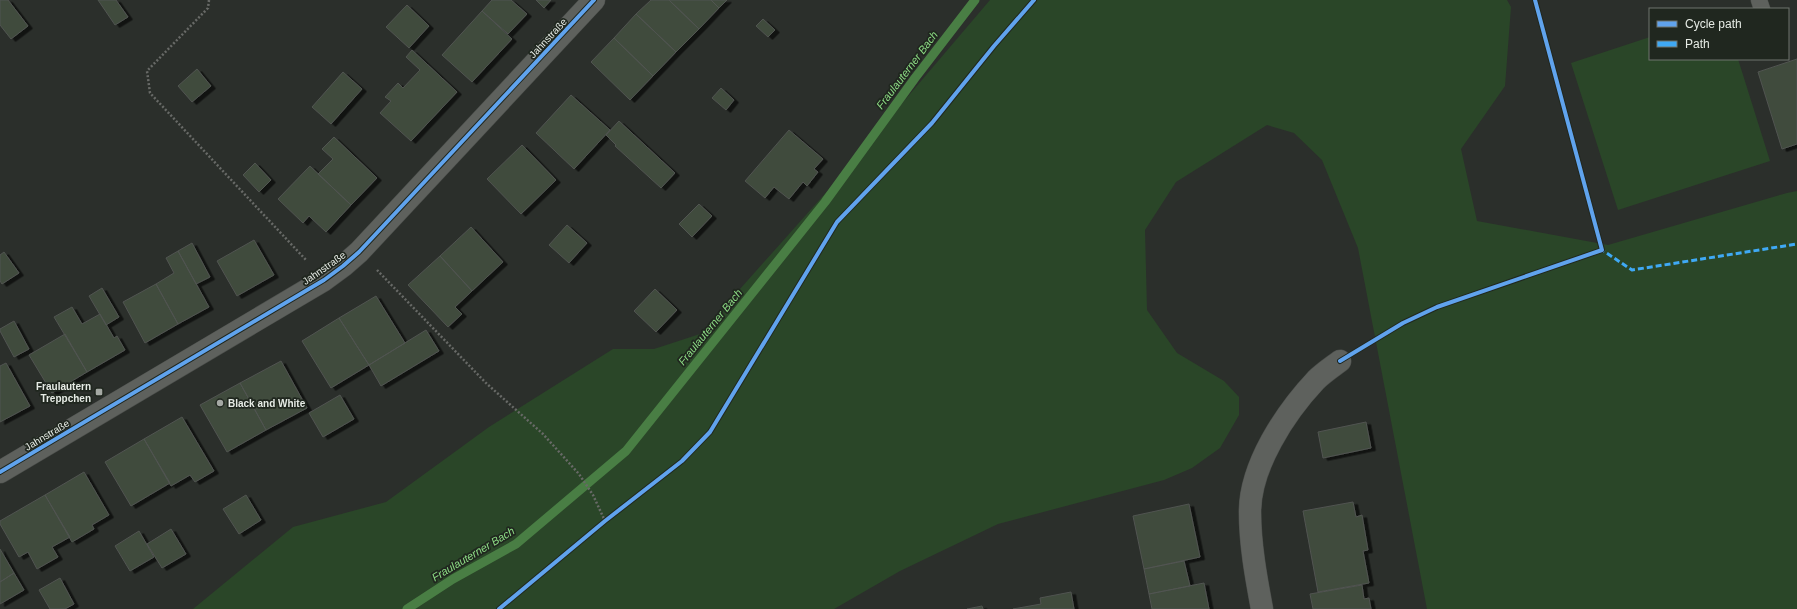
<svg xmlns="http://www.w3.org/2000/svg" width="1797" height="609" font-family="Arial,sans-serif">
	<defs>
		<filter id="shadow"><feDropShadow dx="4.5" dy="2.5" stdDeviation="0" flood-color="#0009"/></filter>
	</defs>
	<rect width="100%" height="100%" fill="#2b2f2b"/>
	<path fill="#2a4628" d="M 990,0 L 1507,0 L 1511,7 L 1505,86 L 1461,149 L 1477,221 L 1608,245 L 1787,193 L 1797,191 L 1797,609 L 1427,609 L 1358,248 L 1322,160 L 1294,133 L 1267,125 L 1176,182 L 1145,230 L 1147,310 L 1177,353 L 1224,381 L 1239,397 L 1239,415 L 1220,448 L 1192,468 L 1164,480 L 998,524 L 900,571 L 834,609 L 193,609 L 293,527 L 386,502 L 489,427 L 613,349 L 654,349 L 700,334 L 830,188 Z
		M 1650,37 L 1650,59 L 1738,59 L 1770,161 L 1618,210 L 1571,63 Z"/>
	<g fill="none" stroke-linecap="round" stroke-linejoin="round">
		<path stroke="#497e44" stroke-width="9" d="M 407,609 L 453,579 L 516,544 L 626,451 L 825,202 L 915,78 L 975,0"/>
	</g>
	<path fill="#3f4b3d" stroke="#515451" filter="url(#shadow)" d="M 0,0 L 8,0 L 28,26 L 11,39 L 0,25 Z
		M 98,0 L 116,0 L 128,17 L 115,25 Z
		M 492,0 L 511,0 L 527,14 L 508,34 L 482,11 Z
		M 536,0 L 551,0 L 544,8 Z
		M 651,0 L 669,0 L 699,29 L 676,52 L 636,14 Z
		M 669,0 L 711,0 L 719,8 L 699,29 Z
		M 711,0 L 727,0 L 719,8 Z
		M 407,5 L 429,26 L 409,48 L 386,27 Z
		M 482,11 L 512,39 L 472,82 L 442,55 Z
		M 636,14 L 676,52 L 653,76 L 614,38 Z
		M 763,19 L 775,30 L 768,37 L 756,26 Z
		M 614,38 L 653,76 L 630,100 L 591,62 Z
		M 412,50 L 457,92 L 411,141 L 380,113 L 391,101 L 385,97 L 398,83 L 403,88 L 420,70 L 406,57 Z
		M 1797,59 L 1797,144 L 1782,149 L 1758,72 Z
		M 197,69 L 211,86 L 192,102 L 178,86 Z
		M 343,72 L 362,89 L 331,124 L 312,107 Z
		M 721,88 L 734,100 L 726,110 L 712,98 Z
		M 571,95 L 610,130 L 574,169 L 536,133 Z
		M 619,121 L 675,173 L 661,188 L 615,146 L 616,145 L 606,135 Z
		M 789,130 L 823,159 L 814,169 L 818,172 L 807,186 L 803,182 L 789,199 L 774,187 L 765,198 L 745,181 Z
		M 334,137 L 377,178 L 351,205 L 318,174 L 333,159 L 322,149 Z
		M 522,145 L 556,180 L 521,214 L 487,179 Z
		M 255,163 L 271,180 L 259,192 L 243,175 Z
		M 310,166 L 351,205 L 326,232 L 309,216 L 303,223 L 278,199 Z
		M 699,204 L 712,216 L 692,237 L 679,224 Z
		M 567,225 L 587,243 L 569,263 L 549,245 Z
		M 471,227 L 503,262 L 472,291 L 440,256 Z
		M 254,240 L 274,275 L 237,296 L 217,261 Z
		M 192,243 L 210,277 L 196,284 L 178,251 Z
		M 178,251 L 209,307 L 178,324 L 156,284 L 174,273 L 166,258 Z
		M 4,252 L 19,273 L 2,284 L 0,281 L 0,255 Z
		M 440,256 L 472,291 L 455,307 L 462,314 L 448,327 L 408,285 Z
		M 156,284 L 178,324 L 145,343 L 123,302 Z
		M 102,288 L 119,317 L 106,325 L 89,296 Z
		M 655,289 L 677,310 L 656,332 L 634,311 Z
		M 376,296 L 405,343 L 369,365 L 339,318 Z
		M 72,307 L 82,324 L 100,314 L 114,338 L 117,336 L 125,350 L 87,372 L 54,317 Z
		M 339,318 L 369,365 L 331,388 L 302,341 Z
		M 14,321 L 29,349 L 14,357 L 0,331 L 0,329 Z
		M 426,330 L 439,351 L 381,386 L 369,365 Z
		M 65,334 L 87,372 L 52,393 L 29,355 Z
		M 281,361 L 307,408 L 266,430 L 240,383 Z
		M 6,363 L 30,406 L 0,422 L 0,366 Z
		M 240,383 L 266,430 L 227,452 L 200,405 Z
		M 340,395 L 354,419 L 323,437 L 309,413 Z
		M 182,417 L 214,471 L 195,482 L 190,475 L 171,486 L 144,439 Z
		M 1366,422 L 1371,448 L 1323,458 L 1318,432 Z
		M 144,439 L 170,483 L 131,506 L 105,462 Z
		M 84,472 L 109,515 L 92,525 L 94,529 L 72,542 L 45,495 Z
		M 45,495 L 70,537 L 52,547 L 58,557 L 37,569 L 28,552 L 19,557 L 0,524 L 0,521 Z
		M 246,495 L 261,520 L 239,534 L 223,509 Z
		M 1353,502 L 1356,517 L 1362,515 L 1368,550 L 1363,551 L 1369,583 L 1318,592 L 1303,511 Z
		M 1189,504 L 1200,557 L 1144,569 L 1133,516 Z
		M 171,529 L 186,554 L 162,568 L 147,544 Z
		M 139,531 L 154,557 L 130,571 L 115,546 Z
		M 0,549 L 14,573 L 0,582 Z
		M 1184,561 L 1190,586 L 1149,594 L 1144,569 Z
		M 14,573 L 24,590 L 0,604 L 0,582 Z
		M 60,578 L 74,604 L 65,609 L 50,609 L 39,590 Z
		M 1204,583 L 1209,609 L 1152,609 L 1149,594 Z
		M 1362,585 L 1364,599 L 1369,598 L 1371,609 L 1313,609 L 1310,594 Z
		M 1071,592 L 1074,609 L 1013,609 L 1041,604 L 1040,598 Z
		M 982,606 L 983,609 L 967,609 Z"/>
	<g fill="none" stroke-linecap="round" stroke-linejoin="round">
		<defs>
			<path id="service" d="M 1759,0 L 1762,9"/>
			<path id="minor" d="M 0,472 L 324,280 L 343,266 L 359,252 L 594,0
				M 1262,609 C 1256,577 1250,544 1250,512 C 1250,466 1285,413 1316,380 C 1323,373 1332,367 1340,361"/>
		</defs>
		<use href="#service" stroke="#4a4d4a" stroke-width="17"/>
		<use href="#minor" stroke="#4a4d4a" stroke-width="23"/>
		<path stroke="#686a67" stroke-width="2.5" stroke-dasharray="2 2" stroke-linecap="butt" d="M 209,0 L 208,8 L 147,71 L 150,93 L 306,260
			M 377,270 L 486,383 L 543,434 L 579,474 L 593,495 L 605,521"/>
		<use href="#service" stroke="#5e615d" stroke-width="16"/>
		<use href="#minor" stroke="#5e615d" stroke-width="22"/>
		<path stroke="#3fa9f5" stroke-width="3" stroke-dasharray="6 3" stroke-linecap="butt" d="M 1602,247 L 1602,250 L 1632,270 L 1797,244"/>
		<defs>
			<path id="cycleway" d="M 1340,361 L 1403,323 L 1437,307 L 1602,250 L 1535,0
				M 0,472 L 324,280 L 343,266 L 359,252 L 594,0
				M 499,609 L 605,521 L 682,461 L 710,432 L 837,222 L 932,123 L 994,46 L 1034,0"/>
		</defs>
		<use href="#cycleway" stroke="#20271f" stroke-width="6"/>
		<use href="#cycleway" stroke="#60a3ed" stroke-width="4"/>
	</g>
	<g fill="#a5a9a4" stroke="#20271f" stroke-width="1.5">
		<rect x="95" y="388" width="8" height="8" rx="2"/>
		<circle cx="220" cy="403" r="4"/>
	</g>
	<g text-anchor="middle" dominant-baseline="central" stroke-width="3.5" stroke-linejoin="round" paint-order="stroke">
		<g font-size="10" fill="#e6ebe5" stroke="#20271f">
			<text transform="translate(548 38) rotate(-47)">Jahnstraße</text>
			<text transform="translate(324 268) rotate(-35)">Jahnstraße</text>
			<text transform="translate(47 435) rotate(-31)">Jahnstraße</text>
		</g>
		<g font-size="10" font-weight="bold" fill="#e6ebe5" stroke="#20271f" text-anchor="end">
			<text x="91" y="386">Fraulautern<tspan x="91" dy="12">Treppchen</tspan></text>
			<text x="228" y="403" text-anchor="start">Black and White</text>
		</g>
		<g font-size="11" font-style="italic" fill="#8cdb84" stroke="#20271f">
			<text transform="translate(907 70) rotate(-53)">Fraulauterner Bach</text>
			<text transform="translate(710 327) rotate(-51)">Fraulauterner Bach</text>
			<text transform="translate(473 554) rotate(-31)">Fraulauterner Bach</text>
		</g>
	</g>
	<rect x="1649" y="8" width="140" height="52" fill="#20271f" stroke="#6f756e"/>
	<rect x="1657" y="21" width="20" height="6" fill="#60a3ed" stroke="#6f756e"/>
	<text x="1685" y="28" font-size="12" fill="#e6ebe5">Cycle path</text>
	<rect x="1657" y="41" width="20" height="6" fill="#3fa9f5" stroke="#6f756e"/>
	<text x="1685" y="48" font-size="12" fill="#e6ebe5">Path</text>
</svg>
